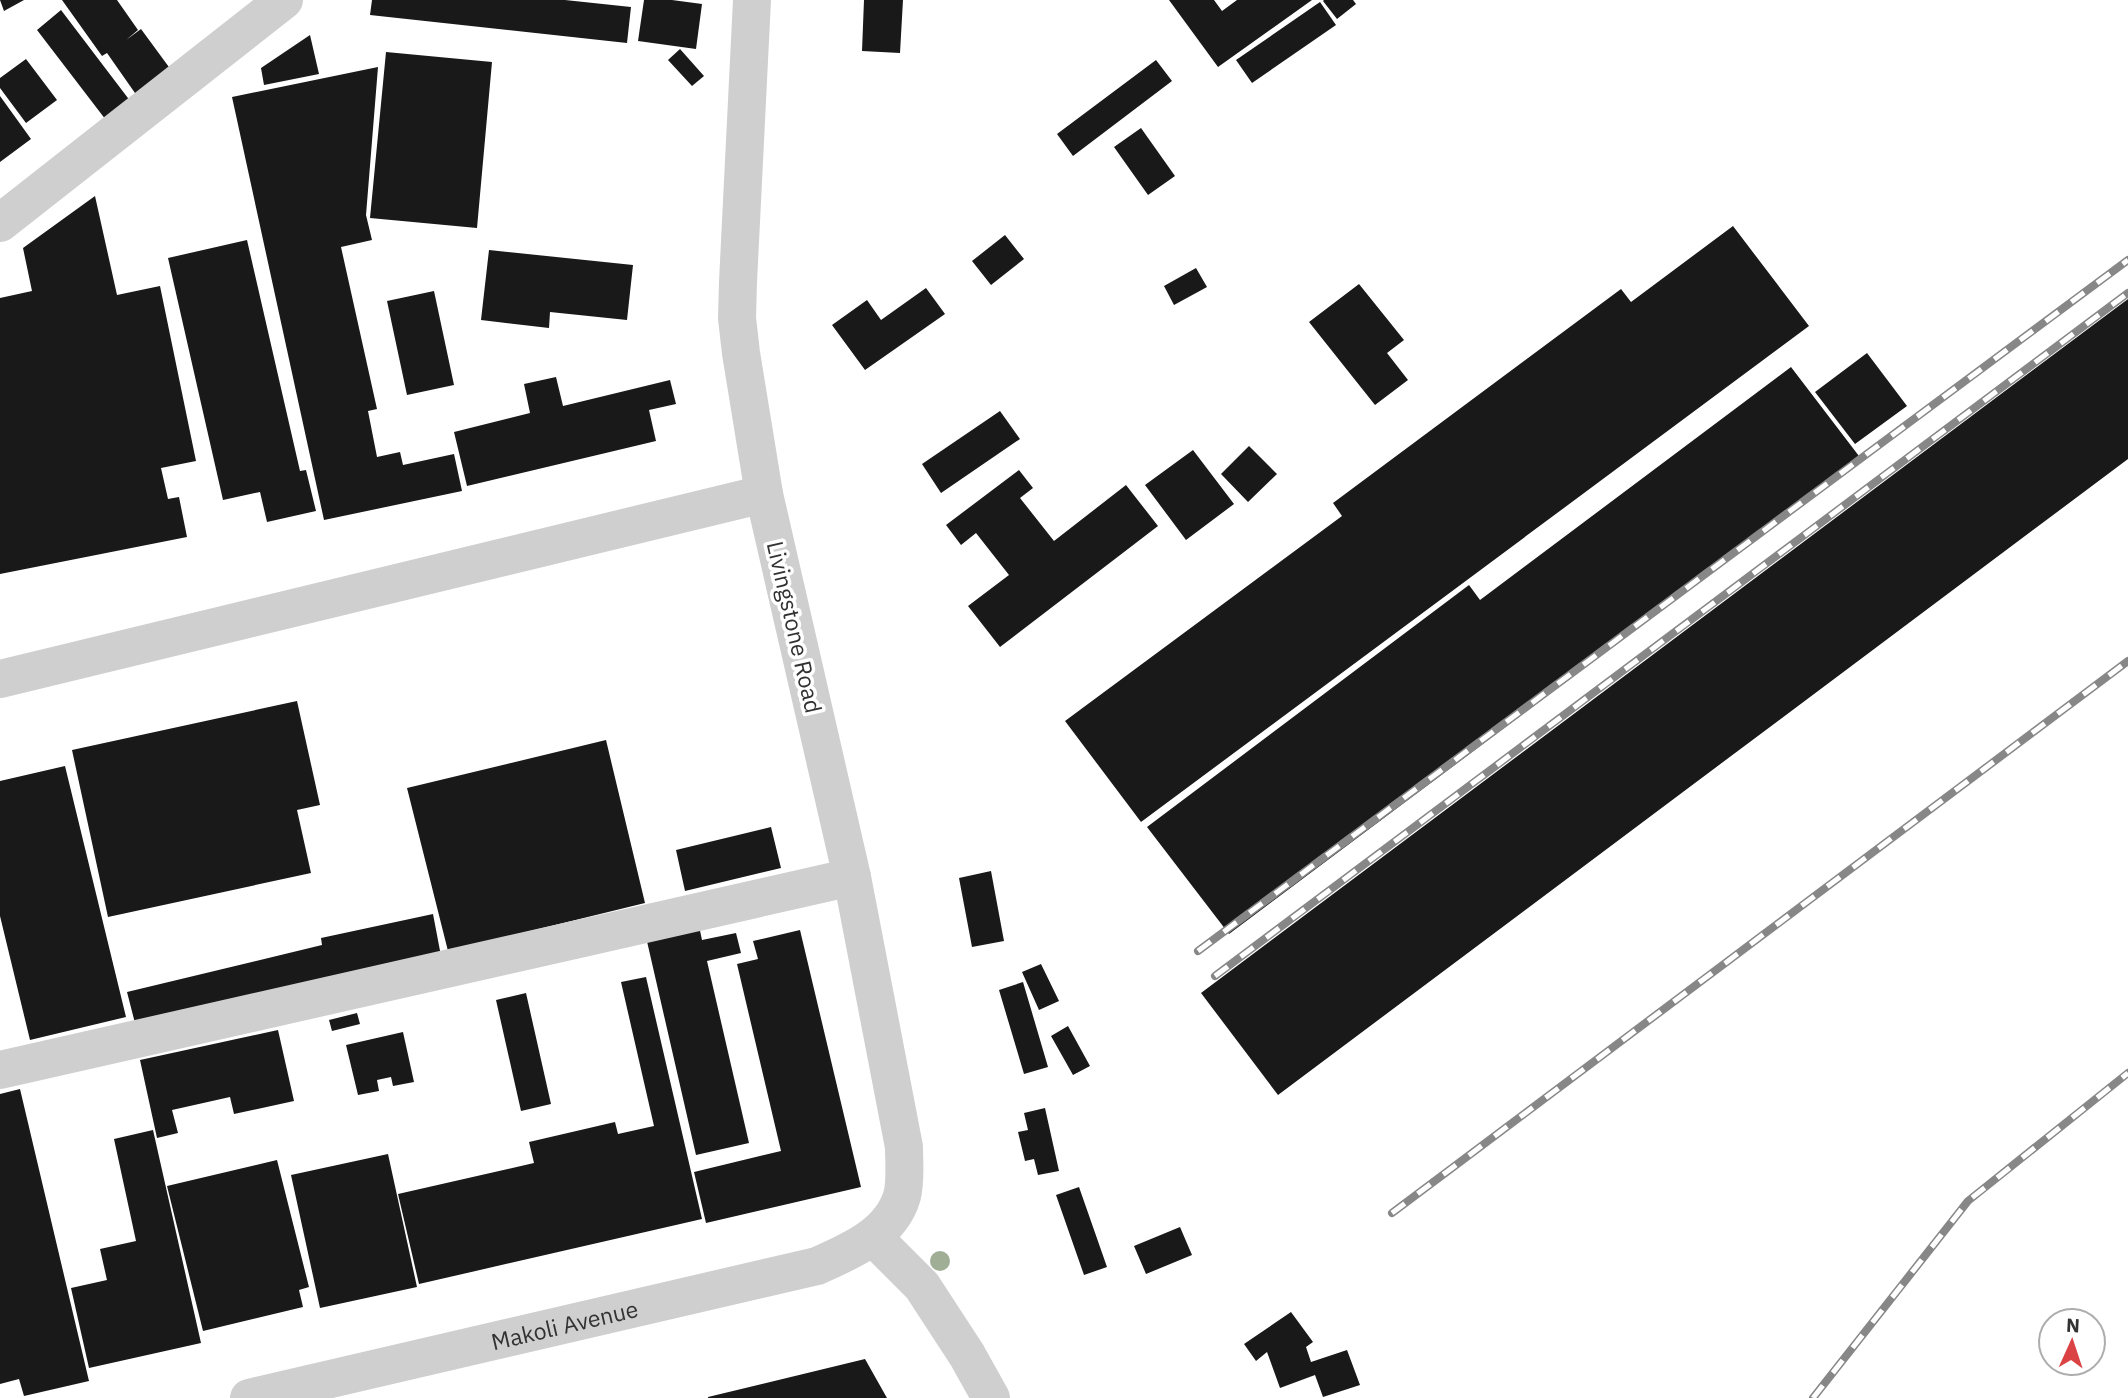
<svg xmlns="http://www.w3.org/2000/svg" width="2128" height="1398" font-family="'IBM Plex Sans',sans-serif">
	<rect width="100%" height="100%" fill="#fff"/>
	<path fill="#191919" d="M 0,0 L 24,0 L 4,11 Z
		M 62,0 L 117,0 L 138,30 L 126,40 L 141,29 L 177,78 L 142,103 L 107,53 L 102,56 Z
		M 372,0 L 565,0 L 631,7 L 627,43 L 370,15 Z
		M 644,0 L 672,0 L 702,4 L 696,49 L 638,41 Z
		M 864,0 L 903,0 L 900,53 L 862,51 Z
		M 1169,0 L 1214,0 L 1222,11 L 1237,0 L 1312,0 L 1218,67 Z
		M 1324,0 L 1353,0 L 1356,4 L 1337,19 L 1323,1 Z
		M 1320,2 L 1336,25 L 1252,83 L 1236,60 Z
		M 61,10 L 134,106 L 109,124 L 37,30 Z
		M 310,35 L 319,74 L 264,85 L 261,68 Z
		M 680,49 L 704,76 L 692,86 L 668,60 Z
		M 386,52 L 492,62 L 477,228 L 370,218 Z
		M 26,59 L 57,100 L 26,123 L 0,88 L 0,78 Z
		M 1156,60 L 1172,81 L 1073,156 L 1057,134 Z
		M 378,67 L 366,215 L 372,240 L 341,247 L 377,409 L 368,411 L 377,457 L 400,452 L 403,465 L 454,454 L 462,491 L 324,520 L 232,97 Z
		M 0,96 L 31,139 L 0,162 Z
		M 1141,128 L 1175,176 L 1148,195 L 1114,147 Z
		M 95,196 L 117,295 L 160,286 L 196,461 L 161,468 L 168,499 L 179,497 L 187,537 L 0,574 L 0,298 L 32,291 L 23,248 Z
		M 1733,226 L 1809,326 L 1141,822 L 1065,721 L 1342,516 L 1333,503 L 1621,289 L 1631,302 Z
		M 1005,235 L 1024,259 L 991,285 L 972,261 Z
		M 247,240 L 300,471 L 306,470 L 316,511 L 267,522 L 260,492 L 223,500 L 168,258 Z
		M 489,250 L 633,265 L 627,320 L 550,312 L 549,328 L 481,320 Z
		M 1196,268 L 1207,287 L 1174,305 L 1164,286 Z
		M 1359,284 L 1404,340 L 1387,353 L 1408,380 L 1375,405 L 1309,322 Z
		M 926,288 L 945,314 L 865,370 L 832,325 L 867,300 L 881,320 Z
		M 434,291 L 454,385 L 407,395 L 387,301 Z
		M 2128,299 L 2128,459 L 1278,1095 L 1201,993 Z
		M 1867,353 L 1907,406 L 1855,444 L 1815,392 Z
		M 1791,367 L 1862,460 L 1229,934 L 1147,827 L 1469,585 L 1480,600 Z
		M 556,377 L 563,406 L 670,380 L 676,404 L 649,410 L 656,441 L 467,486 L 454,432 L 530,413 L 524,384 Z
		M 1000,411 L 1020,439 L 941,493 L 922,464 Z
		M 1249,446 L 1277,474 L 1248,502 L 1221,474 Z
		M 1193,450 L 1234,504 L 1186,540 L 1145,485 Z
		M 1019,470 L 1033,488 L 1020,498 L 1054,541 L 1126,485 L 1158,526 L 1000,647 L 968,606 L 1009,575 L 976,533 L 961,545 L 946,525 Z
		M 297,701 L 320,805 L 297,810 L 311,873 L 108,917 L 72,750 Z
		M 606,740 L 645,903 L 448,951 L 407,788 Z
		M 65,766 L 126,1017 L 30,1040 L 0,916 L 0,781 Z
		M 771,827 L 781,868 L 685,891 L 676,850 Z
		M 991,871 L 1004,941 L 972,947 L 959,878 Z
		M 433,914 L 441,956 L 136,1027 L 127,992 L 322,945 L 321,938 Z
		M 699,926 L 702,940 L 736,933 L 741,953 L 707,961 L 749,1143 L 696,1155 L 646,937 Z
		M 800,930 L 861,1187 L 706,1223 L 694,1172 L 781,1151 L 737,964 L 758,959 L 753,941 Z
		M 1041,964 L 1059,1001 L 1039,1010 L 1022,972 Z
		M 646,977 L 702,1219 L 419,1284 L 398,1194 L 534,1163 L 529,1142 L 615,1122 L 618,1134 L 654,1126 L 621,982 Z
		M 1023,982 L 1048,1067 L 1024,1074 L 999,990 Z
		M 526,993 L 551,1104 L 521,1111 L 496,1000 Z
		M 357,1013 L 360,1024 L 332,1031 L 329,1020 Z
		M 1068,1026 L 1090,1066 L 1073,1075 L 1051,1036 Z
		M 278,1030 L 294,1101 L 234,1114 L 230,1097 L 172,1110 L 178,1133 L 157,1138 L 140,1060 Z
		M 403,1032 L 414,1082 L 393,1086 L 391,1077 L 377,1080 L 379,1091 L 358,1095 L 346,1045 Z
		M 20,1089 L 89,1381 L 24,1396 L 19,1379 L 0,1384 L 0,1094 Z
		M 1045,1108 L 1059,1171 L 1038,1175 L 1034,1159 L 1025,1161 L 1018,1132 L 1028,1130 L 1024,1113 Z
		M 153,1130 L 201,1343 L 89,1368 L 71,1288 L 107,1280 L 100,1249 L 136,1241 L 114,1139 Z
		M 388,1154 L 417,1287 L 320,1308 L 291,1175 Z
		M 277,1160 L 309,1287 L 299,1290 L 303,1307 L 203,1331 L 167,1186 Z
		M 1079,1187 L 1107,1267 L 1084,1275 L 1056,1195 Z
		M 1180,1227 L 1192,1255 L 1146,1274 L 1134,1246 Z
		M 1291,1312 L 1313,1342 L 1306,1347 L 1311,1362 L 1347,1350 L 1360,1385 L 1323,1397 L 1315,1375 L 1280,1388 L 1267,1352 L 1256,1361 L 1244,1344 Z
		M 865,1359 L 887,1398 L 708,1398 L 708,1397 Z"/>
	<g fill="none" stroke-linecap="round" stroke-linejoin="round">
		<g stroke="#cfcfcf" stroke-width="38">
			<path d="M 0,223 L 284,0"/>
			<path d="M 0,679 L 764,494"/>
			<path d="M 0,1070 L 852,877"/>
			<path d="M 873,1237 L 922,1286 L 967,1355 L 991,1398"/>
			<path id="s1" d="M 249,1398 L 817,1266 C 851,1251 891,1234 902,1196 C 906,1181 904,1163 904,1147 L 852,877 L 764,494 L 741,353 L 737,318 L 738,282 L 752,0"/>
		</g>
		<defs>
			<path id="rail" d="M 1198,951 L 2128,260
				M 1215,976 L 2128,293
				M 1392,1213 L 2128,661
				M 1813,1398 L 1968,1201 L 2128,1073"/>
		</defs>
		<use href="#rail" stroke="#878787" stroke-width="8"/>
		<use href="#rail" stroke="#fff" stroke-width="5" stroke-dasharray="16" stroke-linecap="butt"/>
	</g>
	<circle fill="#a0ae96" cx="940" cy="1261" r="10"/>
	<g text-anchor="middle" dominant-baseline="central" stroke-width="7" stroke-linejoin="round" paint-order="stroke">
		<g font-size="23" fill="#323232" stroke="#fff">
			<text transform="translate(795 627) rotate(77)">Livingstone Road</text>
			<text stroke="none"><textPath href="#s1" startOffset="324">Makoli Avenue</textPath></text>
		</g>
	</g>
	<g transform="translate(2072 1342) rotate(3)"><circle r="33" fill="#ffffff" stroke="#adadad" stroke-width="2"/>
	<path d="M0-5L12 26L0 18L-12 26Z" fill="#da4244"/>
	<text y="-10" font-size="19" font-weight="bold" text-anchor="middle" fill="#323232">N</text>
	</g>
</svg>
